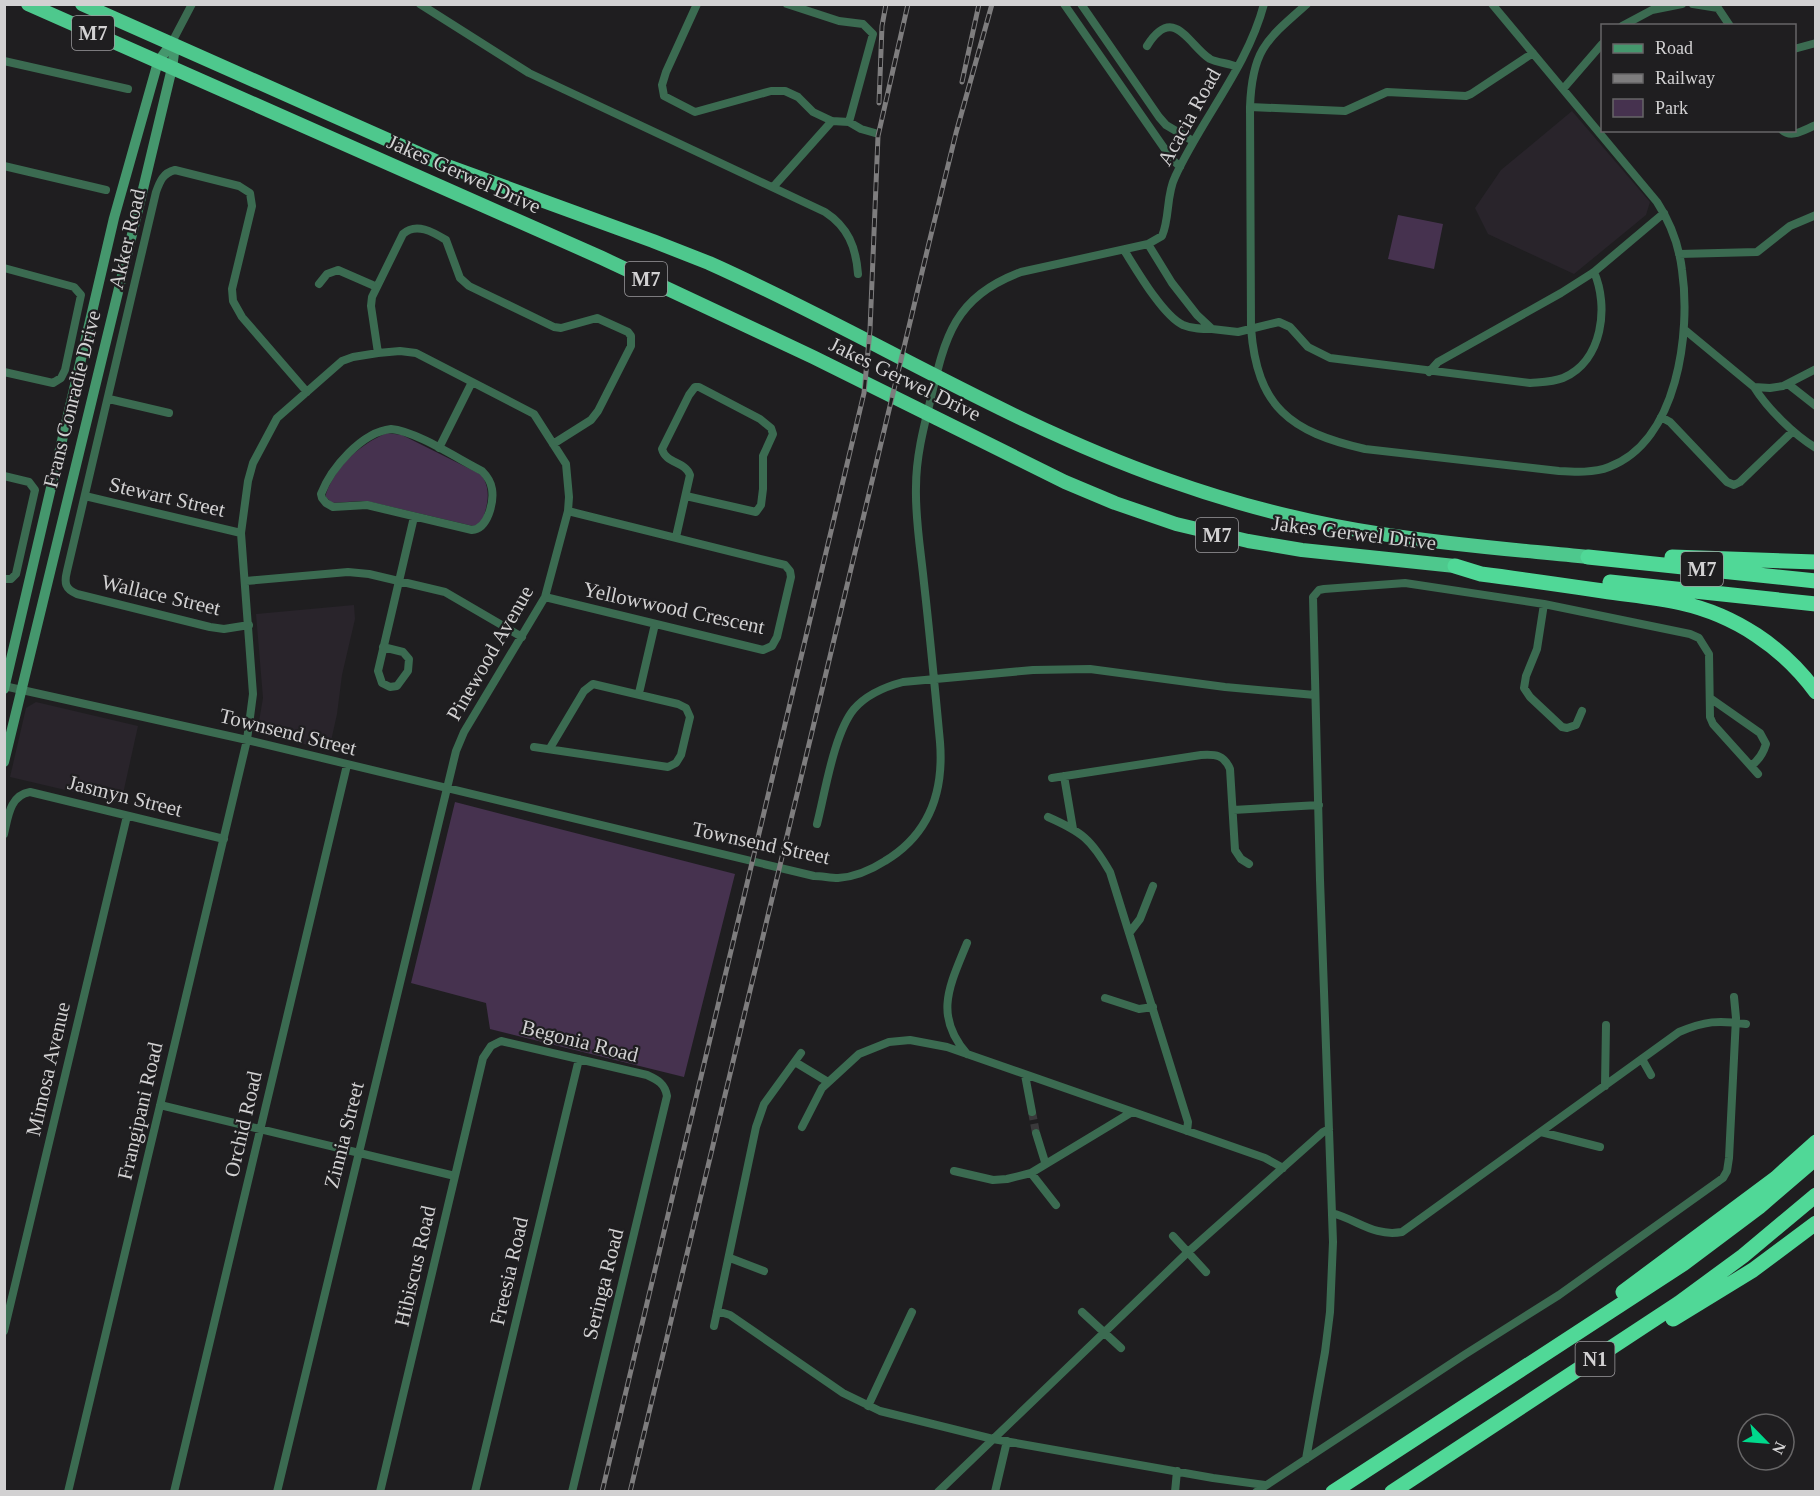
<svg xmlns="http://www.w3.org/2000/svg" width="1820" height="1496" font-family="Georgia,serif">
	<rect width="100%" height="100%" fill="#1f1e20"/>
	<path fill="#29242b" d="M 1572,111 L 1650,202 L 1646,215 L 1574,274 L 1488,234 L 1475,208 L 1501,170 Z
		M 354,605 L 355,619 L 342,675 L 337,714 L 329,750 L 262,734 L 258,727 L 263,698 L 256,614 Z
		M 36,702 L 138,726 L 121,803 L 10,777 L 26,708 Z"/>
	<path fill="#46324f" d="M 1398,215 L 1443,224 L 1434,269 L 1388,259 Z
		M 387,433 L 402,435 L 480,474 C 493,488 487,508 481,524 L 473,526 L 371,502 L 361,501 L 332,503 L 326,497 L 326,494 C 336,466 360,444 387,433 Z
		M 455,802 L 735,874 L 684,1077 L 490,1029 L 486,1003 L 411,983 Z"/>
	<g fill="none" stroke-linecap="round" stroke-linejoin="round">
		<path stroke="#3a393b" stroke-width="8" stroke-dasharray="8 4" stroke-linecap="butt" d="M 1032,1112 L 1036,1133"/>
		<path stroke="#3b6b51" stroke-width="8" d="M 420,4 L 529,73 L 825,212 C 848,227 856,247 858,274
			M 697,4 L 666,72 L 662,85 L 664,96 L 695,112 L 771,91 L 785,91 L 798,97 L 813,112 L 832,121 L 849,122 L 861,129 L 875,133
			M 787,4 L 839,21 L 863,24 L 873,34 L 849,122
			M 1064,4 L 1171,158 L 1180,167
			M 1081,4 L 1159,117 L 1166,125 L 1193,141
			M 1307,4 C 1266,40 1252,50 1250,107 L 1251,328 C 1257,407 1290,432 1365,449 L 1559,471 C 1575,472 1594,473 1609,467 C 1678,441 1691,332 1682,270 C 1679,245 1670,222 1657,202 L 1492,4
			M 1693,4 L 1718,8 L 1730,26
			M 1622,26 L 1652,10 L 1682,4
			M 171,44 L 192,4
			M 1147,46 C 1174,3 1189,46 1210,59 C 1218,63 1229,63 1237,67
			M 1794,49 L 1816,43
			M 4,61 L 128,89
			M 1563,89 L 1602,44
			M 1250,107 L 1345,111 L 1387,92 L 1466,96 L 1471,94 L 1533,53
			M 1782,130 C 1792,139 1805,129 1816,125
			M 4,166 L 106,190
			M 774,186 L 832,121
			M 1148,244 L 1172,283 L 1197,315 L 1212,329 L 1238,332 L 1279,322 L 1290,327 L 1308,347 L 1330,358 L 1530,383 C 1541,382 1553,382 1563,378 C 1603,361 1609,306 1594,272
			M 1124,250 C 1136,269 1163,316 1183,325 C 1193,329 1202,329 1212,329
			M 1679,254 L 1757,252 L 1790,226 L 1816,215
			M 4,268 L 74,287 L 81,295 L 65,370 L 61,378 L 53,383 L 4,372
			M 319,284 L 327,274 L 338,270 L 377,287
			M 1685,330 L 1754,387 L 1770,388 L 1783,386 L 1816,369
			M 378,353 L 371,306 L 372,297 L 403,234 C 416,222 433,232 446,240 L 460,278 L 469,286 L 554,327 L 561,328 L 597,318 L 628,332 L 631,336 L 631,346 L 598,411 L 591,420 L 553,444
			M 1429,372 L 1438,362 L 1561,293 L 1594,272 L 1664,213
			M 1788,384 L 1816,406
			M 1754,387 C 1767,408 1794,435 1816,448
			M 109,399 L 169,413
			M 1661,417 L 1670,422 L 1727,482 L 1734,485 L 1740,482 L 1793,431
			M 391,429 C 416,431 458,459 482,471 C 487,476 491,482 492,489 C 494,502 488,529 472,530 L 367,505 L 333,507 L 326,503 L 322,498 L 321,494 C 331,468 362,432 391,429 Z
			M 439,448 L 472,382
			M 4,476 L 29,482 L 35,490 L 16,574 L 11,579 L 4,579
			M 85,496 L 241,533
			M 676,537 L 690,475 C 685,461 666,464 662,449 L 689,395 L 695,387 L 699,387 L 760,419 L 771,428 L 773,434 L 763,456 L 763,489 L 761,505 L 756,512 L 686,496
			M 246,581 L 348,572 L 369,574 L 445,592 L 522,637
			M 545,597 L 763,650 L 772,646 L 777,637 L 791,577 L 790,571 L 785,565 L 568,511
			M 1544,604 L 1537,649 L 1526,676 L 1524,688 L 1530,697 L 1562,727 L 1567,728 L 1576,725 L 1582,711
			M 249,625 L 224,629 L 210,627 L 77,594 C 65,589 64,583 67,571 L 156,192 C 160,181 163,173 175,170 L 239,186 L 250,193 L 252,206 L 232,289 L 233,301 L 242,317 L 307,392
			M 383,647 L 403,652 L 409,659 L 408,671 L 397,686 L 390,687 L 382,683 L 378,671 L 414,517
			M 4,686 L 247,740 L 814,876 C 822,876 830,878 838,878 C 855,877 871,870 885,861 C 930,834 944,792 940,742 C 935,689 930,636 924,583 C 921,552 915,519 916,487 C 916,458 923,430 930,402 C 945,337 953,298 1021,272 L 1148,244 L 1162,236 C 1170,218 1166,195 1175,177 C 1202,118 1247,68 1264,4
			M 639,693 L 655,624
			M 1710,698 L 1760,733 L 1766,744 C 1763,754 1759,760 1751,766
			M 534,747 L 668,767 L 676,763 L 681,755 L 690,717 L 686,708 L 678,704 L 593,684 L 584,691 L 550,748
			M 1064,776 L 1073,829
			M 1052,778 L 1201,755 C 1216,754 1224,755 1230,769 L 1235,850 L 1241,859 L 1249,864
			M 1233,810 L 1319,805
			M 1048,817 C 1082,832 1091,839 1110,872 L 1188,1122 L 1187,1131
			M 817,824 C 825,793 834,733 854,709 C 867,694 884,687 903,682 L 1033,670 L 1090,669 L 1225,687 L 1315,695
			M 4,834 C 8,817 10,795 30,792 L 224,839
			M 1130,932 L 1140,919 L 1153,886
			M 1105,998 L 1139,1009 L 1153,1007
			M 967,1054 C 933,1015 950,985 967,943
			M 1642,1059 L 1651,1075
			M 795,1062 L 828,1082
			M 1025,1075 L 1032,1112
			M 1605,1086 L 1606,1025
			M 160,1105 L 455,1176
			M 802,1127 L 822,1088 L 859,1054 L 889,1042 L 910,1040 L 947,1047 L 1265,1158 L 1283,1168
			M 1541,1132 L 1600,1147
			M 1036,1133 L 1045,1162
			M 954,1171 L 993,1180 L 1007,1179 L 1031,1173 L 1132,1112
			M 1031,1173 L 1056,1205
			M 1332,1213 C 1358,1220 1374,1237 1402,1232 L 1679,1032 C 1705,1021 1718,1020 1746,1024
			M 1173,1236 L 1206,1272
			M 730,1258 L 764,1271
			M 717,1311 L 730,1315 L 843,1393 L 880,1411 L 993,1439 L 1213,1478 L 1265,1485
			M 1082,1312 L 1121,1348
			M 714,1326 L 756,1127 L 764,1104 L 801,1053
			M 4,1331 L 127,816
			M 868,1406 L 912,1312
			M 1306,1459 L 1325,1352 L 1330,1312 L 1333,1242 L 1320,880 L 1313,597 L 1319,590 L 1324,589 L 1405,583 L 1544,604 L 1690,634 L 1699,638 L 1709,654 L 1710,717 L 1713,724 L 1758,774
			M 68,1492 L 247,740 L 253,694 L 241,533 L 248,481 L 253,463 L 277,418 L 342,361 L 353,357 L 378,353 L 400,351 L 416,353 L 534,414 L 566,464 L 569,497 L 568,511 L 545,597 L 464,732 L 456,751 L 277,1492
			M 174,1492 L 347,765
			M 380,1492 L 483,1058 L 491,1046 L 501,1041 L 647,1075 C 658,1080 665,1084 667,1096 L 572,1492
			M 475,1492 L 579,1059
			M 938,1492 L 1188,1252 L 1323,1132 L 1329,1129
			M 995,1492 L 1007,1441
			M 1175,1492 L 1177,1471
			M 1256,1492 L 1464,1355 L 1559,1295 L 1723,1178 L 1727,1171 L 1729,1158 L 1736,1018 L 1734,997"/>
		<path stroke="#45976d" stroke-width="10" d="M 4,689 L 114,218 L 158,62 L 171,44
			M 4,762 L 144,185 L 172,68 L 175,46"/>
		<path stroke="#4ec88d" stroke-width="14" d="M 28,4 L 602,258 L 813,357 L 1065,482 L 1115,503 L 1176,524 L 1248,541 L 1302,550 L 1455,566
			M 82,4 L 442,164 L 653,241 L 709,263 C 864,332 1008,424 1168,480 C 1238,505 1310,523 1382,534 C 1450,545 1519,550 1588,557"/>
		<path stroke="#50d897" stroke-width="15" d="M 1588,557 L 1816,581
			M 1672,557 L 1816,562
			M 1455,566 L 1481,574 C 1521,579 1562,585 1603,591 C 1629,595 1655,597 1681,603 C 1735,615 1783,647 1816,692
			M 1610,582 L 1816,604
			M 1623,1292 L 1776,1178 L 1816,1142
			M 1673,1319 L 1753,1270 L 1816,1223
			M 1333,1492 L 1683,1264 L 1759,1207 L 1816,1158
			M 1392,1492 L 1679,1303 L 1743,1256 L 1816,1195"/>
		<defs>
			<path id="rail" d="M 962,82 L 979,4
				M 879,103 L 882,26 L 886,4
				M 602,1492 L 864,393 L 870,330 L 878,136 L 908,4
				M 630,1492 L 929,243 L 956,133 L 992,4"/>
		</defs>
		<use href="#rail" stroke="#7e7d7e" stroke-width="5"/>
		<use href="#rail" stroke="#1f1e20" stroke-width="3" stroke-dasharray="9" stroke-linecap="butt"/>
	</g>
	<g text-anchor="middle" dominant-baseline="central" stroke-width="4.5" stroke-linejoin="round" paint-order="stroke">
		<g fill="#1f1e20" stroke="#9c9b9d" stroke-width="1.5">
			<rect x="72" y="16" width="42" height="34" rx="4.5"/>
			<rect x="625" y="262" width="42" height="34" rx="4.5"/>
			<rect x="1196" y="518" width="42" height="34" rx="4.5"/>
			<rect x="1681" y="552" width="42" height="34" rx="4.5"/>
			<rect x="1575.5" y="1342" width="39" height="34" rx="4.5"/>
		</g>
		<g font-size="20" font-weight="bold" fill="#d2d1d2">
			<text x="93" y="33">M7</text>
			<text x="646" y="279">M7</text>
			<text x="1217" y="535">M7</text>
			<text x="1702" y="569">M7</text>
			<text x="1595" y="1359">N1</text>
		</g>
		<g font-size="21" fill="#d2d1d2" stroke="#1f1e20">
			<text transform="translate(1189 117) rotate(-61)">Acacia Road</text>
			<text transform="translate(464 174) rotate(24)">Jakes Gerwel Drive</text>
			<text transform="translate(127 239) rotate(-77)">Akker Road</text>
			<text transform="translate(905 379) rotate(26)">Jakes Gerwel Drive</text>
			<text transform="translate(72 399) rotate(-76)">Frans Conradie Drive</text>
			<text transform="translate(167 497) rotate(13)">Stewart Street</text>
			<text transform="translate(1354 533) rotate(7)">Jakes Gerwel Drive</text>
			<text transform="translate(161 595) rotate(13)">Wallace Street</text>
			<text transform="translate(674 608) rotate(12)">Yellowwood Crescent</text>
			<text transform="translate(490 653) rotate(-60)">Pinewood Avenue</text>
			<text transform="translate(288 732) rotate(14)">Townsend Street</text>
			<text transform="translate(125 796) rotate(14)">Jasmyn Street</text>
			<text transform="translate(761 843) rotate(12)">Townsend Street</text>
			<text transform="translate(580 1041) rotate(14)">Begonia Road</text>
			<text transform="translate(48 1069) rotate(-77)">Mimosa Avenue</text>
			<text transform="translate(140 1111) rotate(-77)">Frangipani Road</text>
			<text transform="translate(243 1124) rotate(-77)">Orchid Road</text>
			<text transform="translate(344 1135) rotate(-76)">Zinnia Street</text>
			<text transform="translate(415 1266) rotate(-77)">Hibiscus Road</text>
			<text transform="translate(509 1271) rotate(-77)">Freesia Road</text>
			<text transform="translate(603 1284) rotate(-76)">Seringa Road</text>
		</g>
	</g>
	<rect width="1820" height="1496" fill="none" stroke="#d2d1d2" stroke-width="12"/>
	<rect x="1601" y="24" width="195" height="108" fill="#1f1e20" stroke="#676667" stroke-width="1.5"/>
	<rect x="1613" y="44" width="30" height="9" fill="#45976d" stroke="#676667" stroke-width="1.5"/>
	<text x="1655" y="54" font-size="18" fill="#d2d1d2">Road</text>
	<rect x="1613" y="74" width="30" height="9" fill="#7e7d7e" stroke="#676667" stroke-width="1.5"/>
	<text x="1655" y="84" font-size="18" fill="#d2d1d2">Railway</text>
	<rect x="1613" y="99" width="30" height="18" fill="#46324f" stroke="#676667" stroke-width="1.5"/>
	<text x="1655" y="114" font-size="18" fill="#d2d1d2">Park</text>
	<g transform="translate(1766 1442) rotate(115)"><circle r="28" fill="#1f1e20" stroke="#676667" stroke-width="1.5"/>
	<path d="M0-4.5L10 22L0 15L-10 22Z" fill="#00d98c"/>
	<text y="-9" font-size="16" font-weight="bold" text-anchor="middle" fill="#d2d1d2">N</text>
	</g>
</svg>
